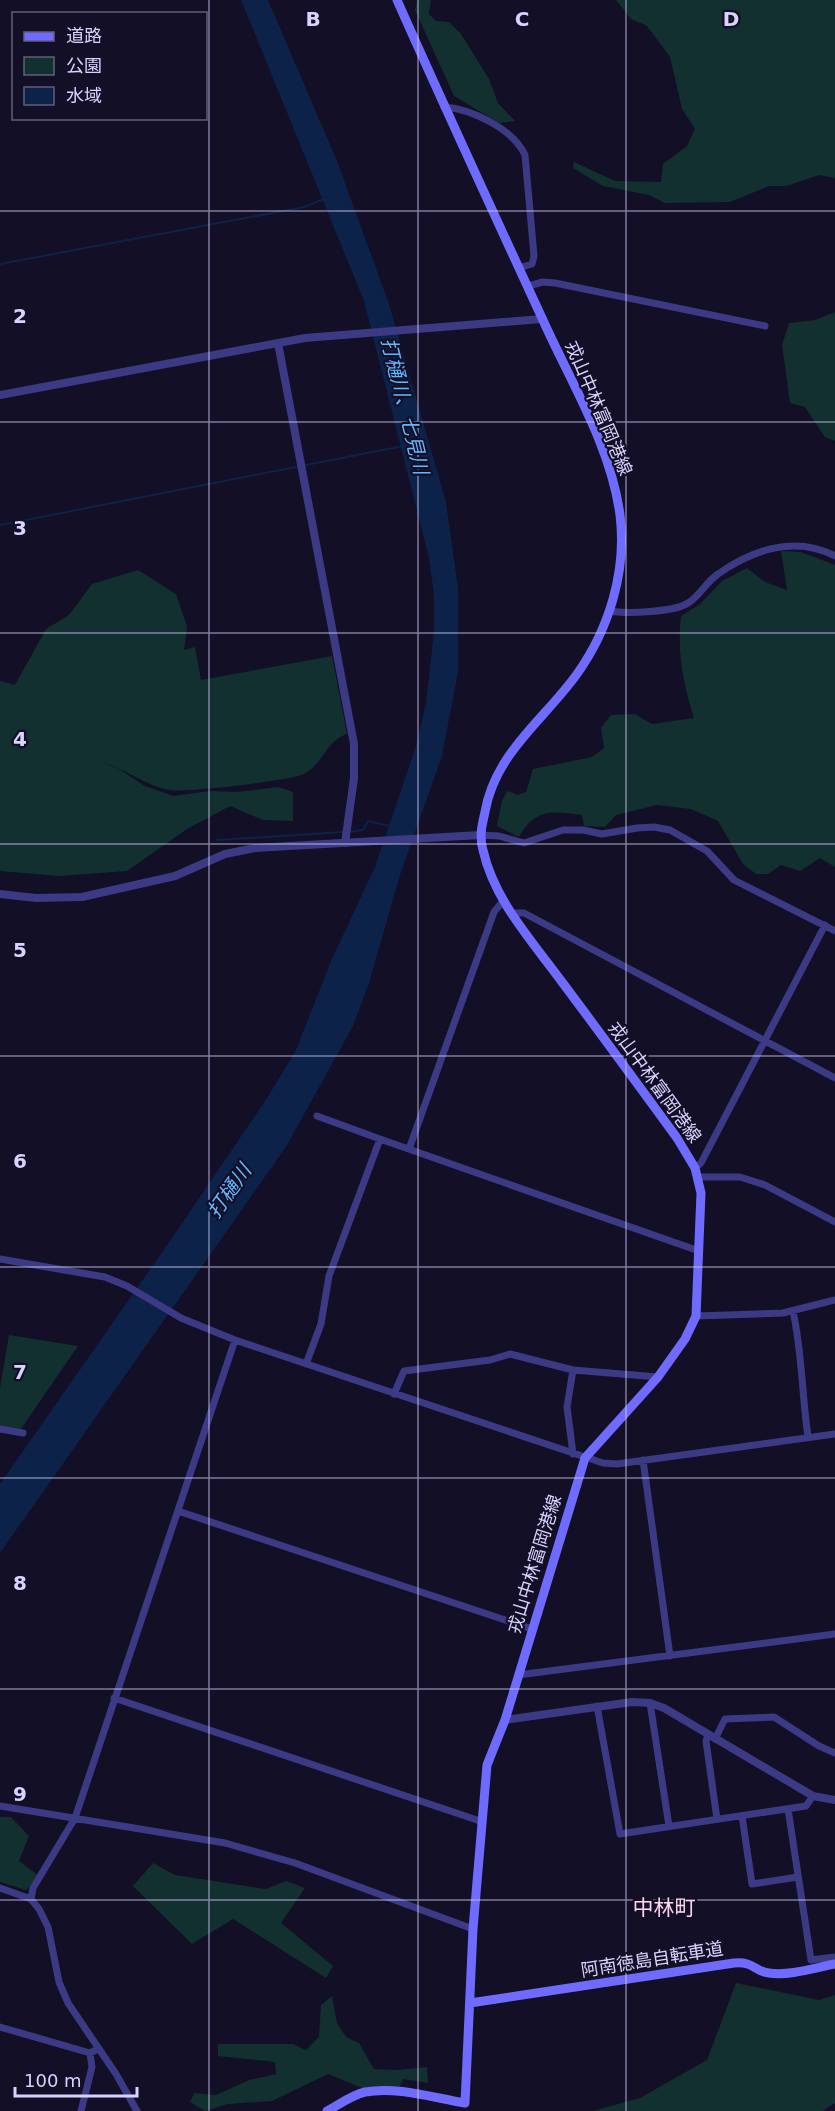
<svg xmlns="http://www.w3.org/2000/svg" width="835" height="2111" font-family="'DejaVu Sans','Noto Sans JP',sans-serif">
	<rect width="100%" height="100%" fill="#130f26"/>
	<path fill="#12302f" d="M 417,0 L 431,0 L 429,14 L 436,21 L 449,22 L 461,34 L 489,79 L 498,103 L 515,121 L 499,123 L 454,96 L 415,10 Z
		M 616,0 L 835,0 L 835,178 L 819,175 L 786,186 L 769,186 L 730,202 L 665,203 L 649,195 L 603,186 L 573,168 L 574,162 L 615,181 L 661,182 L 663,164 L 687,146 L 695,129 L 682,109 L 670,57 L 647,26 L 631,19 Z
		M 835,312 L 835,441 L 825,437 L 805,407 L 790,403 L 782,345 L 789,323 L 815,320 Z
		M 781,551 L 801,552 L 835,565 L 835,867 L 820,858 L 800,871 L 781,865 L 768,874 L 756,874 L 743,864 L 718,821 L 691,809 L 657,805 L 616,815 L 605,827 L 584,826 L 582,815 C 553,811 535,808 519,837 L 497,826 L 502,801 L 507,791 L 518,795 L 526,792 L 533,769 L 592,757 L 604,748 L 601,728 L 611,715 L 635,714 L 652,724 L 694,718 C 683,684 677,652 681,616 L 700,604 L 722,581 L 747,568 L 765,582 L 787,590 Z
		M 138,570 L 176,594 L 187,626 L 184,650 L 195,647 L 201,680 L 332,656 L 347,734 C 325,741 322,768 301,775 C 285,781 183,793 169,790 C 144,785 126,769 102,762 L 119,769 L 145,786 L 173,796 L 210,791 L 238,792 L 278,787 L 293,792 L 293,821 L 263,820 L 230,806 L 187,829 L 127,871 L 59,876 L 0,871 L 0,681 L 15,685 L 46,629 L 69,615 L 92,584 Z
		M 9,1335 L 78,1346 L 21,1429 L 0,1426 L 0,1388 Z
		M 0,1817 L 11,1817 L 29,1836 L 19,1861 L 39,1876 L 26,1890 L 0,1882 Z
		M 153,1863 L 175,1875 L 266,1889 L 286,1881 L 305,1888 L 281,1923 L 333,1966 L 326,1978 L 233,1919 L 192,1944 L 133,1886 Z
		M 736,1983 L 819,2000 L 835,1995 L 835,2103 L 823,2111 L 593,2111 L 640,2098 L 707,2060 Z
		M 332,1996 L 337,2023 L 346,2037 L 359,2043 L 374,2069 L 398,2070 L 427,2067 L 428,2083 L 403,2079 L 399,2088 L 365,2089 L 328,2074 L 272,2101 L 228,2104 L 205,2111 L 190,2102 L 194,2093 L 216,2095 L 249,2080 L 276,2074 L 275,2062 L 218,2056 L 218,2044 L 293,2044 L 306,2050 L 319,2037 L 321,2005 Z"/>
	<path fill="#0c2248" d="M 241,0 L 268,0 L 337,161 L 389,304 L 446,502 L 458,588 L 458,672 L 442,756 L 400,875 L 369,983 L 353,1026 L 286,1147 L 0,1553 L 0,1484 L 172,1238 L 267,1098 L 296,1050 L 331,961 L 375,867 L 416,746 L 426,703 L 434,631 L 434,595 L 429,558 L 364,301 Z"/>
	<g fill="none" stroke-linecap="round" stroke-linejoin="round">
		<path stroke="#0c2248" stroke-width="2" d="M 0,264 L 304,207 L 326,198
			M 0,525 L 403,446
			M 349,832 L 363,830 L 368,821 L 390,826
			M 217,840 L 343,832"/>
		<path stroke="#3d3a85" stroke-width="7" d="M 444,107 C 472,109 513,129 525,155 L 534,256 L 532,264 L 519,268
			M 528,286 L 543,282 L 555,283 L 765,326
			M 610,611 C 626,614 675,612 688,603 C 700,596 706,582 718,574 C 752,550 795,535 835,556
			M 480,835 L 499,836 L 524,843 L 563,830 L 583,830 L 602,834 L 637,828 L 654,827 L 670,830 L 707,851 L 734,880 L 835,931
			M 512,913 L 524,913 L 835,1078
			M 317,1116 L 380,1139
			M 409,1149 L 494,912 L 503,901
			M 695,1168 L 701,1163 L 825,925
			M 699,1177 L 740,1177 L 765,1185 L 835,1222
			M 0,1259 L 105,1277 L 127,1286 L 181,1318 L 235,1340 L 603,1463 L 617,1464 L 835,1434
			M 793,1311 C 802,1352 802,1395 808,1437
			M 696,1316 L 783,1313 L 835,1300
			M 306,1364 L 321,1324 L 329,1276 L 380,1139 L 699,1251
			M 573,1370 L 567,1407 L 573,1454
			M 394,1394 L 404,1371 L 490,1360 L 510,1354 L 573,1370 L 658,1377
			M 0,1429 L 23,1433
			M 643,1460 L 670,1656
			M 178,1511 L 532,1629
			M 518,1675 L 835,1634
			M 114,1698 L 480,1821
			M 650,1703 L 669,1826
			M 597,1706 L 620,1834 L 806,1806 L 813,1796
			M 708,1735 L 706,1741 L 717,1819
			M 715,1739 L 725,1719 L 774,1717 L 819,1746 L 835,1753
			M 0,1806 L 225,1843 L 295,1863 L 473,1929
			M 788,1809 L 811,1960 L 835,1957
			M 742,1816 L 752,1884 L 798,1877
			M 0,1888 L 31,1899 L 39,1909 L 48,1927 L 59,1982 L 68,2003 L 116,2074 L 137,2111
			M 31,1899 L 33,1888 L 75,1818 L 235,1340
			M 0,2027 L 90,2053 L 98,2049
			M 81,2111 L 92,2067 L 90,2053"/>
		<path stroke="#3d3a85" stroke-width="8" d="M 278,343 L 354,744 L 354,778 L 345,843
			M 0,395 L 305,338 L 542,319
			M 0,894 L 36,898 L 82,897 L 175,876 L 225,854 L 255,848 L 480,835
			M 505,1720 L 632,1702 L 650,1703 L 664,1708 L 813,1796 L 835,1800"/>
		<path stroke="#6f6bff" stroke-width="9" d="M 397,0 C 444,106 493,212 542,318 C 570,381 611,446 620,515 C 627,571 609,629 577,674 C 544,720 495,753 485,812 C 482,825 479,836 483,850 C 494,900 532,941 562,982 C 601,1034 639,1086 677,1138 L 695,1168 L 701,1193 L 696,1316 L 685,1339 L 658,1377 L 585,1458 L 505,1720 L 487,1765 L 473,1929 L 465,2103
			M 470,2003 L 734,1963 C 754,1961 755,1972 769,1973 C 790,1976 814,1968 835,1964
			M 327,2111 C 338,2105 352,2095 365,2092 C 397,2086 434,2098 465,2103"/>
	</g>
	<path fill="none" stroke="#d9d4ff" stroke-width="1.5" stroke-opacity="0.55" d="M 209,0 L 209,2111M 418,0 L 418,2111M 626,0 L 626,2111M 0,211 L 835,211M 0,422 L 835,422M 0,633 L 835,633M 0,844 L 835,844M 0,1056 L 835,1056M 0,1267 L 835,1267M 0,1478 L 835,1478M 0,1689 L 835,1689M 0,1900 L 835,1900"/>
	<g text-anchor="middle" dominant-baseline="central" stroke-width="4.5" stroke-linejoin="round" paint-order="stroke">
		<g font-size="18" fill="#d9d4ff" stroke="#130f26">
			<text transform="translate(599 408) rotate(67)">戎山中林富岡港線</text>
			<text transform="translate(655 1082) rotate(54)">戎山中林富岡港線</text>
			<text transform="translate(534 1564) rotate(-73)">戎山中林富岡港線</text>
			<text transform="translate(652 1959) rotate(-9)">阿南徳島自転車道</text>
		</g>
		<g font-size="20" font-style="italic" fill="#62b6ff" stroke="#130f26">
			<text transform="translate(405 406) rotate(76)">打樋川、七見川</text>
			<text transform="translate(229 1191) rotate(-55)">打樋川</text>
		</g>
		<g font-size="21" fill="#ffd6f0" stroke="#130f26">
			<text x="664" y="1908">中林町</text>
		</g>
	</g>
	<g font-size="20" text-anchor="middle" font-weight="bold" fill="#d9d4ff" stroke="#130f26" stroke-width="4.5" stroke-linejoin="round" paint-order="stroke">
		<text x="313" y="26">B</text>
		<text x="522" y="26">C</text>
		<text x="731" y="26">D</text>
		<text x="20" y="323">2</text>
		<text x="20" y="535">3</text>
		<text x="20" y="746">4</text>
		<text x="20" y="957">5</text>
		<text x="20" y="1168">6</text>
		<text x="20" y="1379">7</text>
		<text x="20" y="1590">8</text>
		<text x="20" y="1801">9</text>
	</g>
	<rect x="12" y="12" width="195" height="108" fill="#130f26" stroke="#625e7d" stroke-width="1.5"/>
	<rect x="24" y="32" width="30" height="9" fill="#6f6bff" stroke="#625e7d" stroke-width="1.5"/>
	<text x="66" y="42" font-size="18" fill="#d9d4ff">道路</text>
	<rect x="24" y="57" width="30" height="18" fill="#12302f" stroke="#625e7d" stroke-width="1.5"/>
	<text x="66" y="72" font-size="18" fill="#d9d4ff">公園</text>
	<rect x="24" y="87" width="30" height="18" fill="#0c2248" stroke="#625e7d" stroke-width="1.5"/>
	<text x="66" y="102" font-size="18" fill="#d9d4ff">水域</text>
	<path d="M15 2087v9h122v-9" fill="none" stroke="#d9d4ff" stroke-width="3"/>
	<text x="24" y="2087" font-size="18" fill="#d9d4ff" stroke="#130f26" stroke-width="4.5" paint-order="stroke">100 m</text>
</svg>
